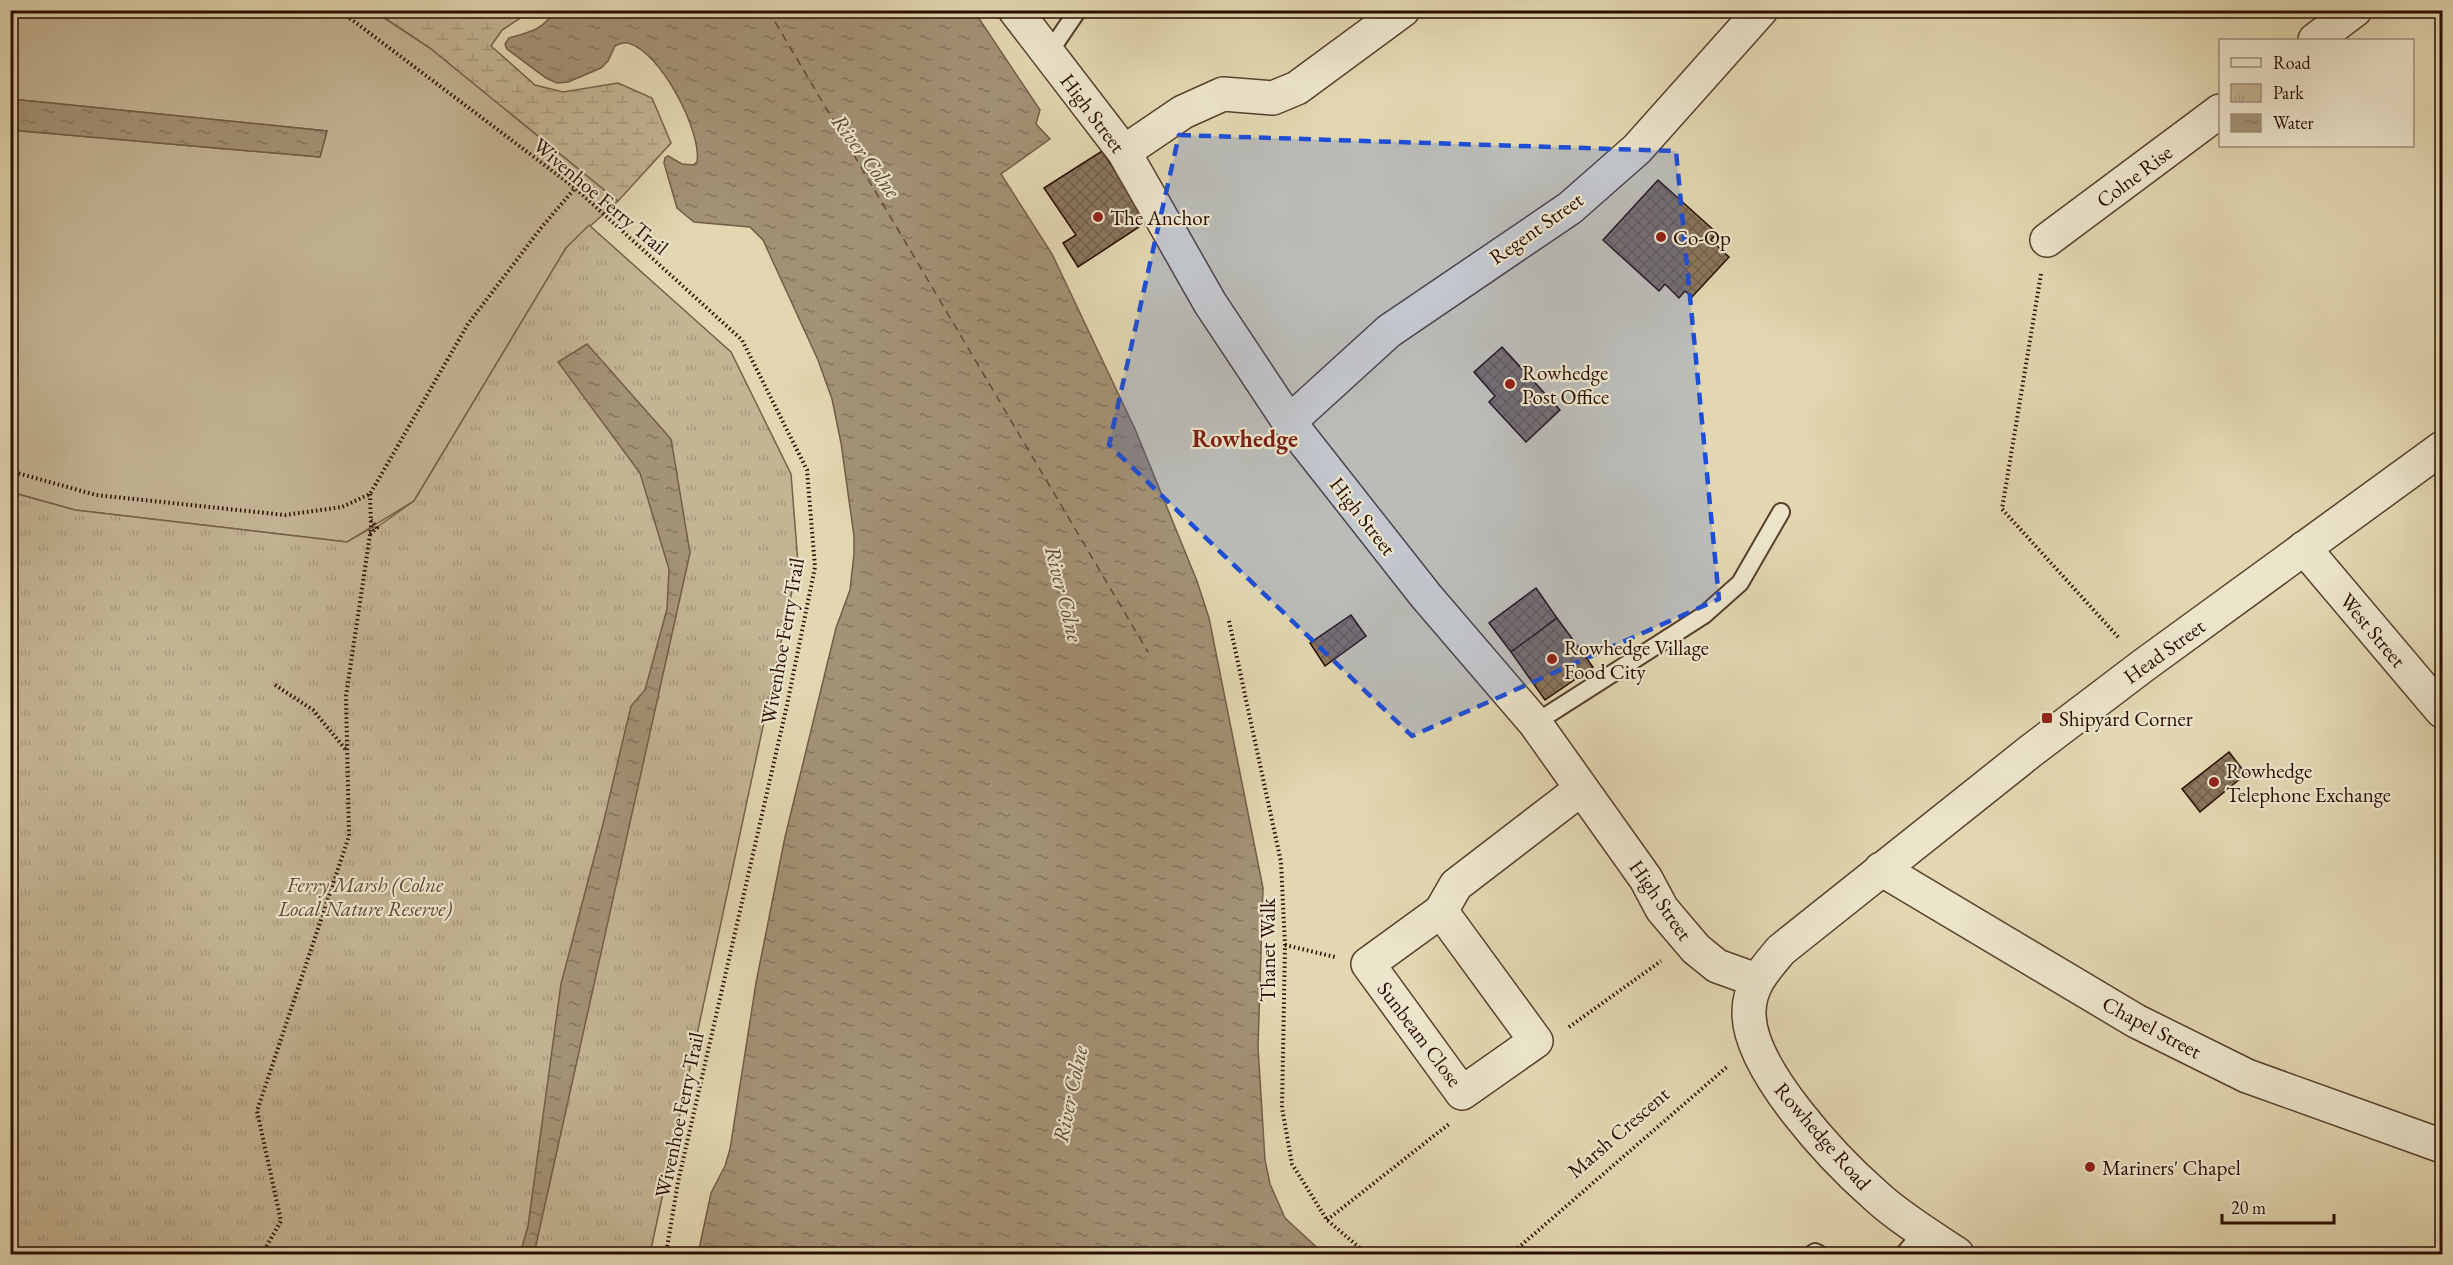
<svg xmlns="http://www.w3.org/2000/svg" width="2453" height="1265" font-family="'EB Garamond',serif">
	<defs>
		<pattern id="wetland-marsh" width="20" height="14" patternUnits="userSpaceOnUse" patternTransform="scale(1.5)"><rect width="20" height="14" fill="#c3b493"/><path d="M1 5h8M5 5V1M11 12h8M15 12V8" fill="none" stroke="#a89a7d"/></pattern>
		<pattern id="park-tufts" width="24" height="20" patternUnits="userSpaceOnUse" patternTransform="scale(1.5)"><rect width="24" height="20" fill="#c3b493"/><path d="M3 7l-1-3M5 7V3M7 7l1-3M15 17l-1-3M17 17v-4M19 17l1-3" fill="none" stroke="#a89a7d"/></pattern>
		<pattern id="water-ripples" width="26" height="14" patternUnits="userSpaceOnUse" patternTransform="scale(1.5)"><rect width="26" height="14" fill="#a39275"/><path d="M2 4q2-2 4 0t4 0M15 11q2-2 4 0t4 0" fill="none" stroke="#85765e"/></pattern>
		<pattern id="building-cross-hatch" width="8" height="8" patternUnits="userSpaceOnUse" patternTransform="scale(1.5)"><rect width="8" height="8" fill="#8a765c"/><path d="M0 0l8 8M0 8l8-8" fill="none" stroke="#715f4a"/></pattern>
	</defs>
	<rect width="100%" height="100%" fill="#e2d7b1"/>
	<filter id="stains"><feTurbulence type="fractalNoise" baseFrequency=".00333" numOctaves="4"/><feColorMatrix values="0 0 0 0 .2 0 0 0 0 .09 0 0 0 0 .02 0 0 0 .5 -.17"/></filter>
	<radialGradient id="worn" r=".72"><stop offset=".6" stop-color="#630" stop-opacity="0"/><stop offset="1" stop-color="#630" stop-opacity=".3"/></radialGradient>
	<path fill="#c3b493" stroke="#76604a" stroke-width="1.5" d="M 11,11 L 374,11 L 430,48 L 618,201 L 566,248 L 414,501 L 347,542 L 75,510 L 11,492 L 10,130 L 320,157 L 327,131 L 11,99 Z"/>
	<path fill="url(#wetland-marsh)" stroke="#76604a" stroke-width="1.5" d="M 374,11 L 531,11 L 502,30 L 491,46 L 535,85 L 563,92 L 618,83 L 652,98 L 671,143 L 618,201 L 430,48 Z"/>
	<path fill="url(#park-tufts)" stroke="#76604a" stroke-width="1.5" d="M 589,225 L 731,352 L 791,474 L 798,563 L 650,1254 L 11,1254 L 10,492 L 75,510 L 347,542 L 371,528 L 377,527 L 414,501 L 566,248 Z"/>
	<path fill="url(#water-ripples)" stroke="#735c46" stroke-width="1.5" d="M 555,11 L 974,11 L 1040,110 L 1036,124 L 1050,139 L 1001,174 L 1052,254 L 1135,429 L 1197,581 L 1209,618 L 1263,888 L 1258,1047 L 1265,1160 L 1270,1184 L 1285,1218 L 1324,1254 L 698,1254 L 711,1193 L 725,1166 L 730,1149 L 756,983 L 785,837 L 836,628 L 850,590 L 854,554 L 854,536 L 841,443 L 832,399 L 818,360 L 763,240 L 750,227 L 694,222 L 677,208 L 664,163 L 665,158 L 668,156 L 682,164 L 693,165 L 697,162 C 702,131 660,51 628,43 C 623,42 619,44 615,46 L 608,61 L 601,68 L 568,82 L 557,83 L 546,78 L 507,49 L 505,44 L 509,38 C 531,32 542,30 555,11 Z
		M 10,99 L 11,99 L 327,131 L 320,157 L 11,130 Z
		M 587,344 L 671,439 L 690,553 L 534,1254 L 520,1254 L 528,1226 L 561,984 L 603,824 L 631,706 L 645,690 L 667,609 L 669,569 L 640,473 L 558,362 Z"/>
	<g fill="none" stroke-linecap="round" stroke-linejoin="round">
		<path stroke="#604835" stroke-width="1.5" stroke-dasharray="8 6" stroke-linecap="butt" d="M 768,10 L 1148,652"/>
	</g>
	<path fill="url(#building-cross-hatch)" stroke="#2a0c00" stroke-width="1.5" d="M 1102,151 L 1148,221 L 1078,267 L 1063,243 L 1076,235 L 1044,188 Z
		M 1658,180 L 1717,233 L 1711,240 L 1729,257 L 1692,297 L 1685,291 L 1679,298 L 1665,284 L 1659,291 L 1603,240 Z
		M 1502,347 L 1560,410 L 1526,442 L 1489,402 L 1495,396 L 1474,372 Z
		M 1536,588 L 1557,618 L 1511,652 L 1489,623 Z
		M 1351,615 L 1366,636 L 1325,666 L 1310,643 Z
		M 1557,618 L 1593,667 L 1545,700 L 1511,652 Z
		M 2229,752 L 2246,774 L 2200,812 L 2182,789 Z"/>
	<g fill="none" stroke-linecap="round" stroke-linejoin="round">
		<defs>
			<path id="service" d="M 1048,54 L 1078,10
				M 1535,723 L 1704,615 L 1740,583 L 1781,512
				M 1812,1254 L 1815,1252 L 1819,1254
				M 1904,1254 L 1923,1231"/>
			<path id="minor" d="M 1015,10 L 1124,152 L 1210,303 L 1289,422 L 1426,596 L 1535,723 L 1646,879 L 1662,909 L 1696,949 L 1717,966 L 1756,980
				M 2315,40 L 2355,10
				M 1124,152 L 1183,112 L 1223,94 L 1273,98 L 1297,88 L 1403,10
				M 2047,240 L 2220,111
				M 1289,422 L 1389,331 L 1570,208 L 1637,149 L 1761,10
				M 2304,548 L 2442,711
				M 1881,869 L 2136,1021 L 2247,1076 L 2442,1146
				M 1441,911 L 1536,1041 L 1462,1093 L 1368,964 L 1441,911 L 1456,885 L 1581,789"/>
			<path id="tertiary" d="M 1957,1254 C 1930,1236 1900,1218 1876,1196 C 1835,1160 1748,1069 1749,1012 C 1749,986 1765,969 1781,950 L 2032,750 L 2144,665 L 2442,448"/>
		</defs>
		<use href="#service" stroke="#583f2c" stroke-width="20"/>
		<use href="#minor" stroke="#583f2c" stroke-width="36"/>
		<use href="#tertiary" stroke="#583f2c" stroke-width="36"/>
		<path stroke="#2a0c00" stroke-width="4" stroke-dasharray="1.5 3" stroke-linecap="butt" d="M 339,10 L 575,188 L 742,340 L 807,470 L 815,567 L 787,705 L 678,1182 L 666,1254
			M 2041,274 L 2002,509 L 2119,638
			M 10,471 L 96,495 L 285,515 L 342,507 L 370,494 L 468,324 L 541,228 L 575,188
			M 370,534 L 377,528 L 371,520
			M 1229,621 L 1281,862 L 1285,945 L 1282,1108 L 1292,1164 L 1327,1220 L 1367,1254
			M 275,685 L 313,710 L 347,751
			M 1285,945 L 1335,957
			M 1569,1027 L 1661,961
			M 1327,1220 L 1449,1124
			M 262,1254 L 281,1221 L 257,1111 L 349,836 L 346,696 L 371,528 L 370,494
			M 1511,1254 L 1728,1066"/>
		<use href="#service" stroke="#ece5cc" stroke-width="16"/>
		<use href="#minor" stroke="#ece5cc" stroke-width="33"/>
		<use href="#tertiary" stroke="#ece5cc" stroke-width="33"/>
	</g>
	<path fill="#1d4ed8" fill-opacity="0.2" stroke="#1d4ed8" stroke-width="4.5" stroke-dasharray="12 8" stroke-linejoin="round" d="M 1179,135 L 1676,151 L 1719,599 L 1412,736 L 1109,445 Z"/>
	<g fill="#8f2418" stroke="#ece5cc" stroke-width="2">
		<circle cx="1098" cy="217" r="6"/>
		<circle cx="1661" cy="237" r="6"/>
		<circle cx="1510" cy="384" r="6"/>
		<circle cx="1552" cy="659" r="6"/>
		<rect x="2041" y="712" width="12" height="12" rx="3"/>
		<circle cx="2214" cy="782" r="6"/>
		<circle cx="2090" cy="1167" r="6"/>
	</g>
	<g text-anchor="middle" dominant-baseline="central" stroke-width="4.5" stroke-linejoin="round" paint-order="stroke">
		<g font-size="21" fill="#2a0c00" stroke="#ece5cc">
			<text transform="translate(1093 113) rotate(53)">High Street</text>
			<text transform="translate(2134 176) rotate(-37)">Colne Rise</text>
			<text transform="translate(601 196) rotate(40)">Wivenhoe Ferry Trail</text>
			<text transform="translate(1536 228) rotate(-35)">Regent Street</text>
			<text transform="translate(1363 516) rotate(52)">High Street</text>
			<text transform="translate(2373 630) rotate(50)">West Street</text>
			<text transform="translate(782 641) rotate(-80)">Wivenhoe Ferry Trail</text>
			<text transform="translate(2164 651) rotate(-36)">Head Street</text>
			<text transform="translate(1661 900) rotate(55)">High Street</text>
			<text transform="translate(1267 950) rotate(-90)">Thanet Walk</text>
			<text transform="translate(2152 1027) rotate(28)">Chapel Street</text>
			<text transform="translate(1420 1034) rotate(53)">Sunbeam Close</text>
			<text transform="translate(679 1115) rotate(-78)">Wivenhoe Ferry Trail</text>
			<text transform="translate(1618 1132) rotate(-41)">Marsh Crescent</text>
			<text transform="translate(1823 1136) rotate(49)">Rowhedge Road</text>
		</g>
		<g font-size="21" fill="#2a0c00" stroke="#ece5cc" text-anchor="start">
			<text x="1110" y="217">The Anchor</text>
			<text x="1673" y="237">Co-Op</text>
			<text x="1522" y="372">Rowhedge<tspan x="1522" dy="24">Post Office</tspan></text>
			<text x="1564" y="647">Rowhedge Village<tspan x="1564" dy="24">Food City</tspan></text>
			<text x="2059" y="718">Shipyard Corner</text>
			<text x="2226" y="770">Rowhedge<tspan x="2226" dy="24">Telephone Exchange</tspan></text>
			<text x="2102" y="1167">Mariners' Chapel</text>
		</g>
		<g font-size="21" font-style="italic" fill="#604733" stroke="#ece5cc">
			<text x="365" y="884">Ferry Marsh (Colne<tspan x="365" dy="24">Local Nature Reserve)</tspan></text>
		</g>
		<g font-size="22" font-style="italic" fill="#604835" stroke="#ece5cc">
			<text transform="translate(866 156) rotate(53)">River Colne</text>
			<text transform="translate(1064 594) rotate(76)">River Colne</text>
			<text transform="translate(1070 1094) rotate(-78)">River Colne</text>
		</g>
		<g font-size="24" font-weight="bold" fill="#7a1f14" stroke="#ece5cc">
			<text x="1245" y="438">Rowhedge</text>
		</g>
	</g>
	<rect width="2453" height="1265" fill="none" stroke="#e2d7b1" stroke-width="36"/>
	<rect x="12" y="12" width="2429" height="1241" fill="none" stroke="#2a0c00" stroke-width="3"/>
	<rect x="18" y="18" width="2417" height="1229" fill="none" stroke="#2a0c00" stroke-width="1.5"/>
	<rect x="2219" y="39" width="195" height="108" fill="#ece5cc" stroke="#9e8e7a" stroke-width="1.5"/>
	<rect x="2231" y="58" width="30" height="9" fill="#ece5cc" stroke="#9e8e7a" stroke-width="1.5"/>
	<text x="2273" y="69" font-size="18" fill="#2a0c00">Road</text>
	<rect x="2231" y="84" width="30" height="18" fill="url(#park-tufts)" stroke="#9e8e7a" stroke-width="1.5"/>
	<text x="2273" y="99" font-size="18" fill="#2a0c00">Park</text>
	<rect x="2231" y="114" width="30" height="18" fill="url(#water-ripples)" stroke="#9e8e7a" stroke-width="1.5"/>
	<text x="2273" y="129" font-size="18" fill="#2a0c00">Water</text>
	<path d="M2222 1214v9h112v-9" fill="none" stroke="#2a0c00" stroke-width="3"/>
	<text x="2231" y="1214" font-size="18" fill="#2a0c00" stroke="#ece5cc" stroke-width="4.5" paint-order="stroke">20 m</text>
	<rect width="100%" height="100%" filter="url(#stains)"/>
	<rect width="100%" height="100%" fill="url(#worn)"/>
</svg>
